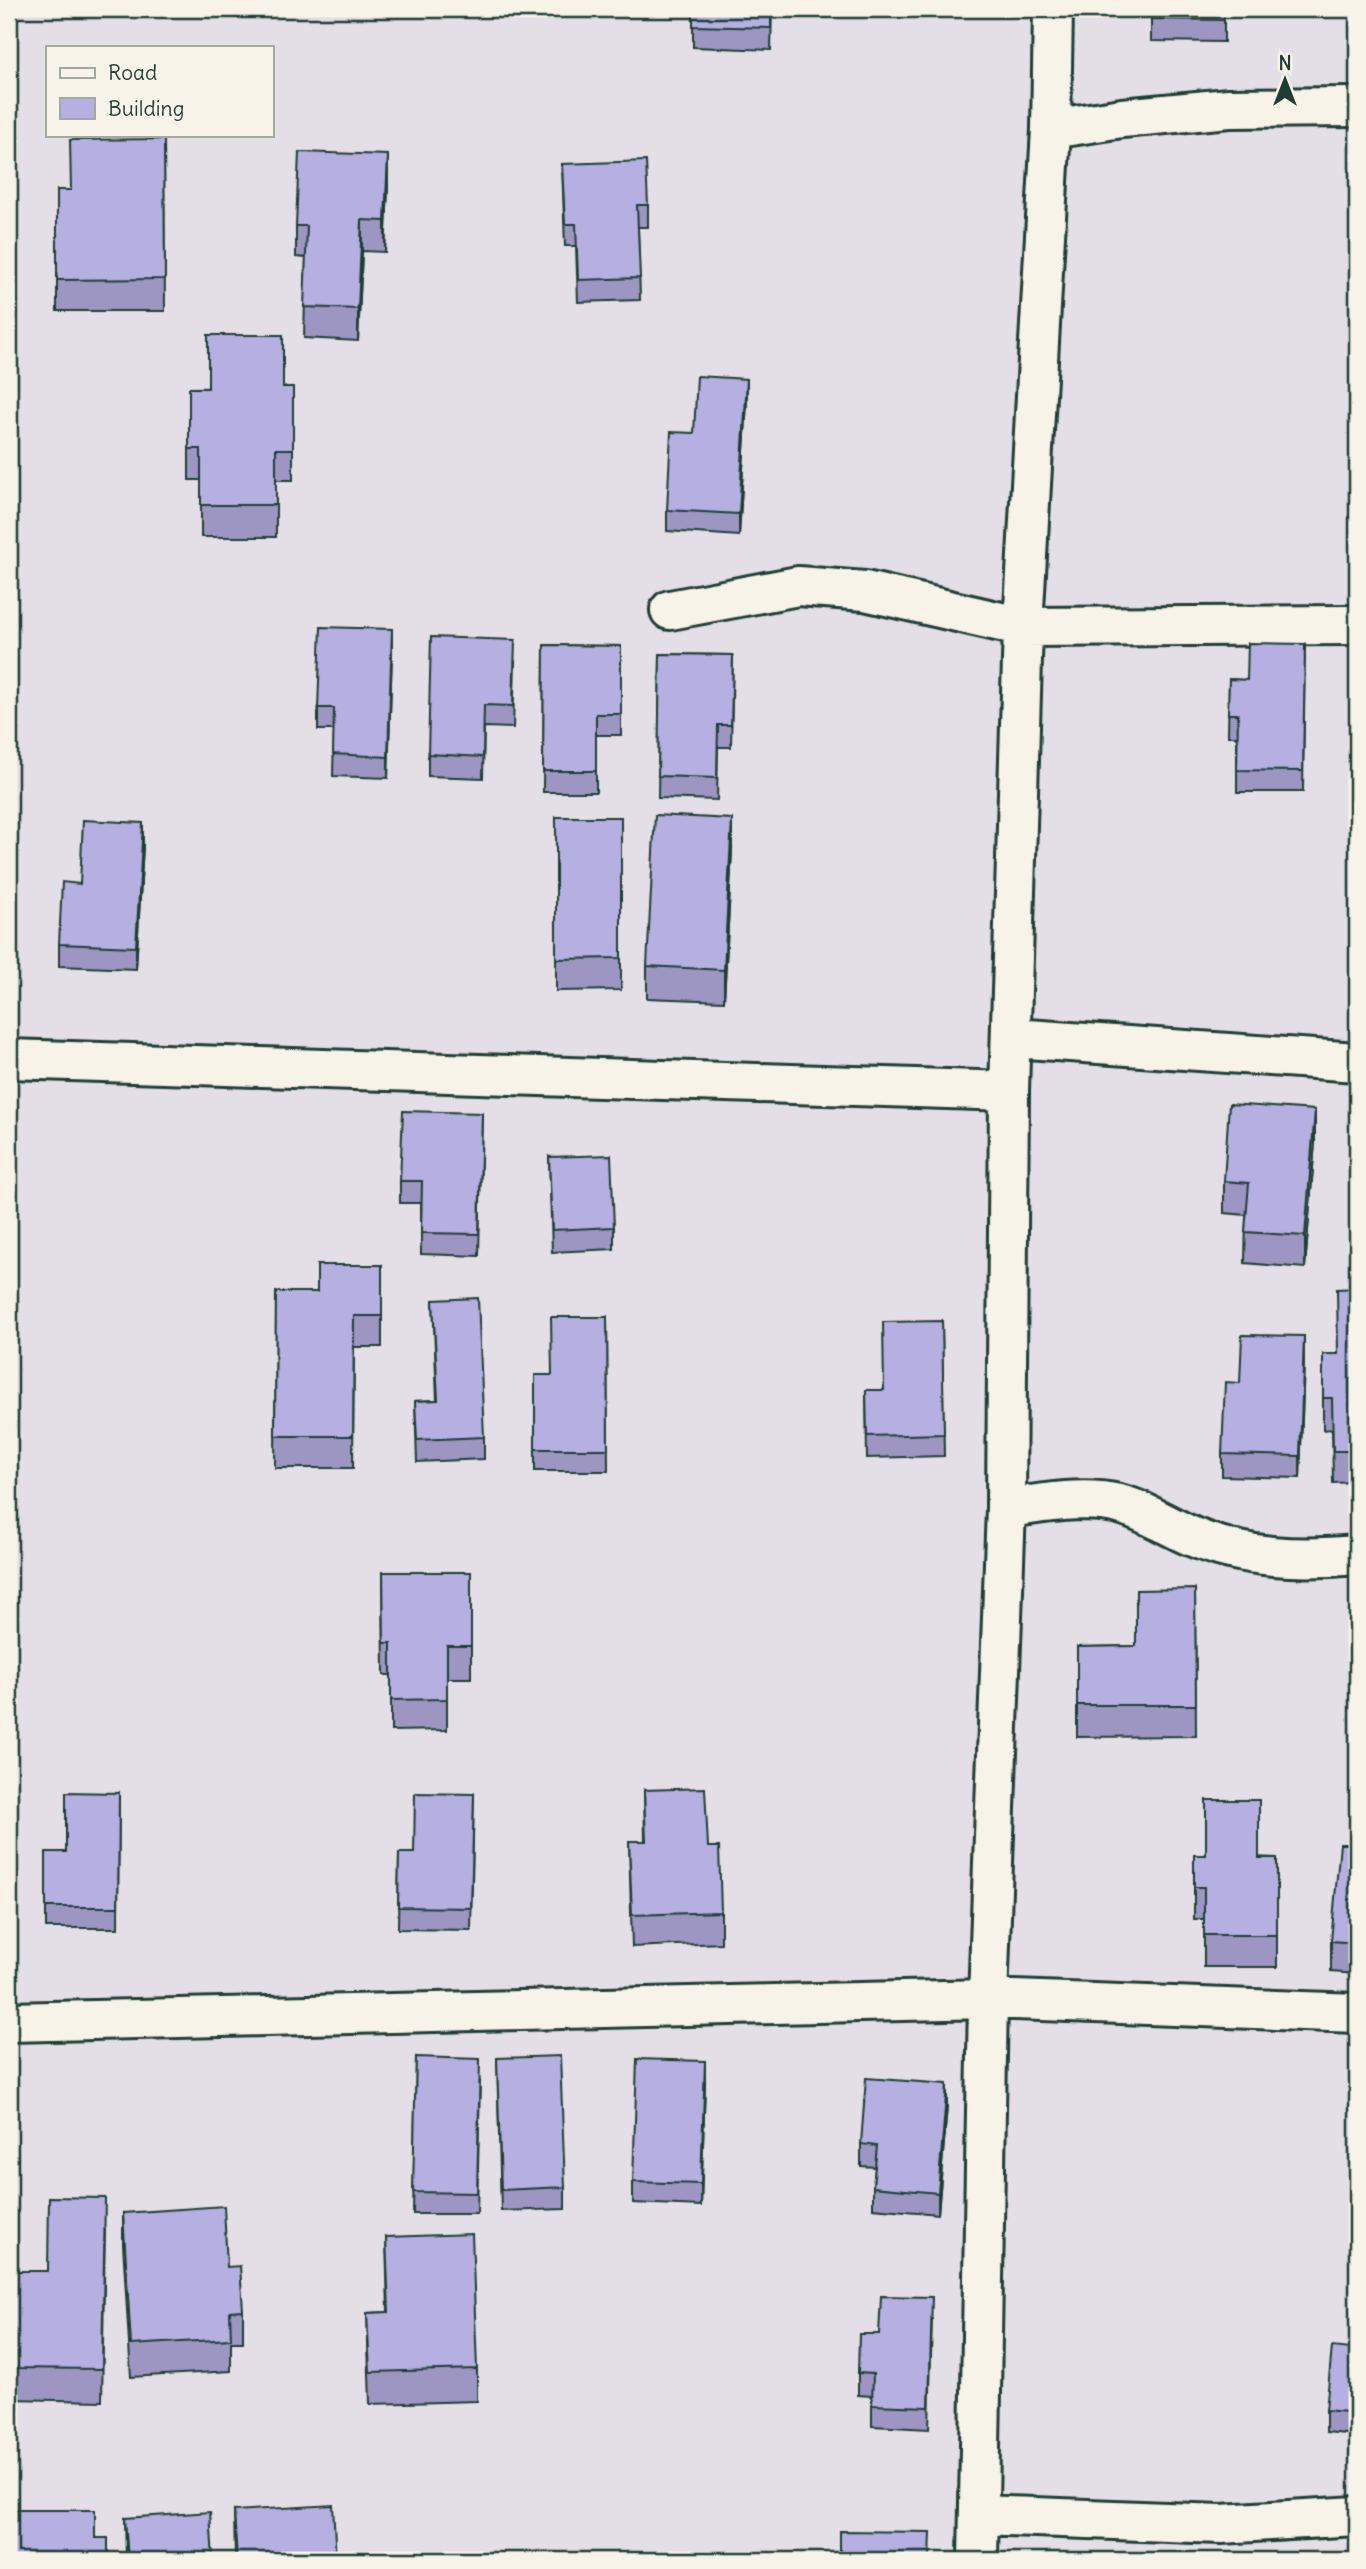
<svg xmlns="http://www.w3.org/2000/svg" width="1366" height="2569" font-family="Delius,sans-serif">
	<rect width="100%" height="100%" fill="#e4dfe6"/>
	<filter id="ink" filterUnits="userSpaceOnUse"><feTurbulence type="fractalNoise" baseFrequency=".0143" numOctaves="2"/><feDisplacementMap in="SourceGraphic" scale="14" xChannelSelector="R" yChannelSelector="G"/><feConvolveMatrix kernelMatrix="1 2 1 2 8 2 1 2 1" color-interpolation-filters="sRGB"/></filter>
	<g filter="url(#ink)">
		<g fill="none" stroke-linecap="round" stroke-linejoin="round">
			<defs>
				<path id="minor" d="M 1051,129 L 1122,118 L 1229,108 L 1357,107
					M 670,610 L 798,586 L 865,591 L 1023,627 L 1357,625
					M 1013,1038 L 1357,1062
					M 9,1059 L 1009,1091
					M 1006,1508 C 1042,1504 1083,1495 1119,1504 C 1144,1510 1169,1527 1193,1537 C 1246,1559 1301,1560 1357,1555
					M 9,2022 L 988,1999 L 1357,2013
					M 980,2515 L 1221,2524 L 1357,2516
					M 978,2560 L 988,1999 L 1006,1508 L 1009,1091 L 1023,627 L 1051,129 L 1053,9"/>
			</defs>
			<use href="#minor" stroke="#1f3d34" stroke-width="44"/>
			<use href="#minor" stroke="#f7f3e8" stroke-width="38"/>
		</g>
		<path fill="#9d96c2" stroke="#1f3d34" stroke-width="2" d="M 693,9 L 772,9 L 771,50 L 693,47 Z
			M 1151,9 L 1224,9 L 1224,42 L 1151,41 Z
			M 164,139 L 165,311 L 57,311 L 57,190 L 71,190 Z
			M 562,164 L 648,205 L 648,227 L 638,227 L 640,300 L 578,302 L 576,246 L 565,246 Z
			M 388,187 L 385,252 L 362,251 L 358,341 L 304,338 L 306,258 L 296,257 L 296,226 Z
			M 293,387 L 293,480 L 276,480 L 276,537 L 201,537 L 201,480 L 189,480 L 189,388 Z
			M 747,401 L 739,536 L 667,531 L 667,510 L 694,433 Z
			M 1305,644 L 1303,792 L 1237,792 L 1237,736 L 1228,736 L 1229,679 L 1247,680 Z
			M 544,645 L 621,646 L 621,735 L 596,735 L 596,792 L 543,792 Z
			M 392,651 L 388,778 L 333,776 L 334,730 L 318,730 L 318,708 Z
			M 660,654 L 733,655 L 731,747 L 718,747 L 717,800 L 658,798 Z
			M 515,662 L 513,728 L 484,727 L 483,778 L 428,776 L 428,754 Z
			M 556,817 L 621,817 L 621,990 L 556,991 Z
			M 143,845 L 136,969 L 59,966 L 59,944 L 80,884 Z
			M 732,850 L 724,1001 L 647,998 L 647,966 Z
			M 482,1113 L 479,1256 L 421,1254 L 421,1203 L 400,1203 L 400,1181 Z
			M 1315,1142 L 1305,1268 L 1245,1263 L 1246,1215 L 1224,1213 L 1224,1181 Z
			M 549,1157 L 614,1227 L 614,1249 L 552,1252 Z
			M 382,1265 L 382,1347 L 354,1347 L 353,1468 L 275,1468 L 276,1292 L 317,1292 Z
			M 1357,1288 L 1357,1482 L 1333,1483 L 1332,1429 L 1323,1430 L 1323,1354 L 1337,1354 Z
			M 433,1300 L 484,1437 L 484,1459 L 417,1462 L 415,1401 L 437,1400 Z
			M 607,1317 L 608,1471 L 535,1471 L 535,1375 L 552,1375 Z
			M 942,1321 L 944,1456 L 867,1458 L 866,1390 L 884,1390 Z
			M 1304,1358 L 1300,1478 L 1222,1476 L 1222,1454 L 1240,1383 Z
			M 383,1572 L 471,1572 L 471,1678 L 447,1678 L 447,1730 L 391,1731 L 391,1675 L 384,1675 Z
			M 1195,1589 L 1196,1736 L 1077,1737 L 1077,1647 L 1136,1646 Z
			M 644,1790 L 708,1847 L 721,1912 L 721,1943 L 632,1947 L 629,1841 L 645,1841 Z
			M 119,1793 L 118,1928 L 46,1928 L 46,1852 L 66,1852 Z
			M 474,1794 L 471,1930 L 398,1929 L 399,1853 L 414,1853 Z
			M 1357,1811 L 1357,1974 L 1331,1972 L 1331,1941 L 1354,1844 Z
			M 1194,1855 L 1277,1858 L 1277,1967 L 1204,1967 L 1204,1919 L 1194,1919 Z
			M 416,2057 L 480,2081 L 477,2214 L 413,2214 Z
			M 497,2058 L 565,2187 L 565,2209 L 501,2211 Z
			M 705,2083 L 701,2206 L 633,2203 L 633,2182 Z
			M 947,2106 L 938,2214 L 873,2208 L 873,2187 L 875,2167 L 861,2166 L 861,2144 Z
			M 123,2213 L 227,2267 L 243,2310 L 243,2342 L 231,2342 L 231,2371 L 131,2377 L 123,2244 Z
			M 105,2230 L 102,2401 L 10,2399 L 9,2271 L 48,2271 Z
			M 386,2237 L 477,2369 L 477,2401 L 370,2404 L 367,2313 L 388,2312 Z
			M 1357,2284 L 1357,2435 L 1326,2432 L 1326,2410 L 1350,2349 Z
			M 932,2319 L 929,2429 L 872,2426 L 872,2396 L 858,2395 L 858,2373 L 879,2334 Z
			M 234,2511 L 336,2560 L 235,2560 Z
			M 125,2518 L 213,2560 L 126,2560 Z"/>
		<path fill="#7f7a9e" stroke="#1f3d34" stroke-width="2" d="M 388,155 L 388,187 L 385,252 L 385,221 Z
			M 362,220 L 362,251 L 358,341 L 358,309 Z
			M 747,379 L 747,401 L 739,536 L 739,514 Z
			M 392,629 L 392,651 L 388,778 L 388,757 Z
			M 732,819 L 732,850 L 724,1001 L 724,970 Z
			M 143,823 L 143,845 L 136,969 L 136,947 Z
			M 1315,1110 L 1315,1142 L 1305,1268 L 1305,1236 Z
			M 1304,1336 L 1304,1358 L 1300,1478 L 1300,1456 Z
			M 705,2061 L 705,2083 L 701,2206 L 701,2184 Z
			M 947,2084 L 947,2106 L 938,2214 L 938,2193 Z"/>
		<path fill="#b6afe1" stroke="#1f3d34" stroke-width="2" d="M 693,9 L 771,9 L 771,28 L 693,26 Z
			M 1151,9 L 1224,9 L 1224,20 L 1151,19 Z
			M 164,139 L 165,279 L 57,280 L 57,190 L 71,190 L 70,140 Z
			M 299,152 L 388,155 L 385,221 L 362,220 L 358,309 L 304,307 L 307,226 L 296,226 Z
			M 646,161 L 648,205 L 637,205 L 640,278 L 578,280 L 576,224 L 565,224 L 562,164 Z
			M 208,335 L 283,335 L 283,387 L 293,387 L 293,449 L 276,449 L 276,505 L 201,505 L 201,449 L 189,449 L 189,388 L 208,388 Z
			M 697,376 L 747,379 L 739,514 L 667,510 L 671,432 L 694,433 Z
			M 321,627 L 392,629 L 388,757 L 333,754 L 334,708 L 318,708 Z
			M 431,637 L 515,640 L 513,706 L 484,705 L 483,757 L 428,754 Z
			M 1248,643 L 1305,644 L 1303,771 L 1237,770 L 1238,714 L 1228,714 L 1229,679 L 1247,680 Z
			M 544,645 L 621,646 L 621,714 L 596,714 L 596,771 L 543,771 Z
			M 660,654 L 733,655 L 731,725 L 718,725 L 717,778 L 658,776 Z
			M 655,815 L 732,819 L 724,970 L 647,966 Z
			M 556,817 L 621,817 L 621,958 L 556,959 Z
			M 83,820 L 143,823 L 136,947 L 59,944 L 62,882 L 80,884 Z
			M 1229,1104 L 1315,1110 L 1305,1236 L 1245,1232 L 1249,1183 L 1224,1181 Z
			M 403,1111 L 482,1113 L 479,1234 L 421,1233 L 422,1181 L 400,1181 Z
			M 611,1155 L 614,1227 L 552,1230 L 549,1157 Z
			M 317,1265 L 382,1265 L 382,1316 L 354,1316 L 353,1436 L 275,1436 L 276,1292 L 317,1292 Z
			M 1357,1288 L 1357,1451 L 1333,1451 L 1332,1398 L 1323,1398 L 1323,1354 L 1338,1354 L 1337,1289 Z
			M 478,1298 L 484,1437 L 417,1440 L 415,1401 L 438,1400 L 433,1300 Z
			M 551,1317 L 607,1317 L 608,1449 L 535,1449 L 535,1375 L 552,1375 Z
			M 942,1321 L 944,1434 L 867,1436 L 866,1390 L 884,1390 L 883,1322 Z
			M 1242,1335 L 1304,1336 L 1300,1456 L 1222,1454 L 1225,1382 L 1240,1383 Z
			M 383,1572 L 471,1572 L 471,1646 L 447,1646 L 447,1699 L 391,1700 L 391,1643 L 384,1643 Z
			M 1195,1589 L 1196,1705 L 1077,1705 L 1077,1647 L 1136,1646 L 1136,1590 Z
			M 705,1788 L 708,1847 L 719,1847 L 721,1912 L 632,1915 L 629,1841 L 646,1841 L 644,1790 Z
			M 66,1792 L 119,1793 L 118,1907 L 46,1907 L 46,1852 L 66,1852 Z
			M 415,1793 L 474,1794 L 471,1908 L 398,1907 L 399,1853 L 414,1853 Z
			M 1206,1800 L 1259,1800 L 1259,1858 L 1277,1858 L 1277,1935 L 1204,1935 L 1204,1887 L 1194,1887 L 1194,1855 L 1206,1855 Z
			M 1356,1811 L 1357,1943 L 1331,1941 L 1340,1844 L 1354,1844 Z
			M 560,2056 L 565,2187 L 501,2190 L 497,2058 Z
			M 416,2057 L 480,2059 L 477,2193 L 413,2192 Z
			M 637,2059 L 705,2061 L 701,2184 L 633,2182 Z
			M 866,2078 L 947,2084 L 938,2193 L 873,2187 L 877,2146 L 861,2144 Z
			M 49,2197 L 105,2198 L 102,2369 L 10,2368 L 11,2321 L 9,2321 L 9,2271 L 48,2271 Z
			M 224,2206 L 227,2267 L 240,2266 L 243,2310 L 230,2311 L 231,2339 L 131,2345 L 123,2213 Z
			M 472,2234 L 477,2369 L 370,2372 L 367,2313 L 389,2312 L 386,2237 Z
			M 1356,2284 L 1357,2413 L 1326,2410 L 1332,2347 L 1350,2349 Z
			M 881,2296 L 932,2297 L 929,2407 L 872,2405 L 873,2374 L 858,2373 L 859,2334 L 879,2334 Z
			M 333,2505 L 336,2560 L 237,2560 L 234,2511 Z
			M 12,2510 L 95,2510 L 95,2538 L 108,2538 L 108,2560 L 12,2560 Z
			M 210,2512 L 213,2560 L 128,2560 L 125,2518 Z
			M 840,2531 L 931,2532 L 930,2560 L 840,2560 Z"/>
	</g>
	<rect width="1366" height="2569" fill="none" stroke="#f7f3e8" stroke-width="35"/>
	<rect x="18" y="18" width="1331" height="2534" fill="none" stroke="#1f3d34" stroke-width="2.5" filter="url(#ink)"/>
	<rect x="46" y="46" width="228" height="91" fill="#f7f3e8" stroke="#a1aaa0" stroke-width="2"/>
	<rect x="60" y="68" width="35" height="10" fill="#f7f3e8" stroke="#a1aaa0" stroke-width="2"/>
	<text x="108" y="80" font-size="21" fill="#1f3d34">Road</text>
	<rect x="60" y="98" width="35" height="21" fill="#b6afe1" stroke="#a1aaa0" stroke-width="2"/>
	<text x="108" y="116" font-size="21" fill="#1f3d34">Building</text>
	<g transform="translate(1285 80)" stroke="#f7f3e8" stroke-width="5" paint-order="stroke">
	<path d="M0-5L12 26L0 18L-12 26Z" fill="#1f3d34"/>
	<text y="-10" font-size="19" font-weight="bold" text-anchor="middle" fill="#1f3d34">N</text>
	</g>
</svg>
